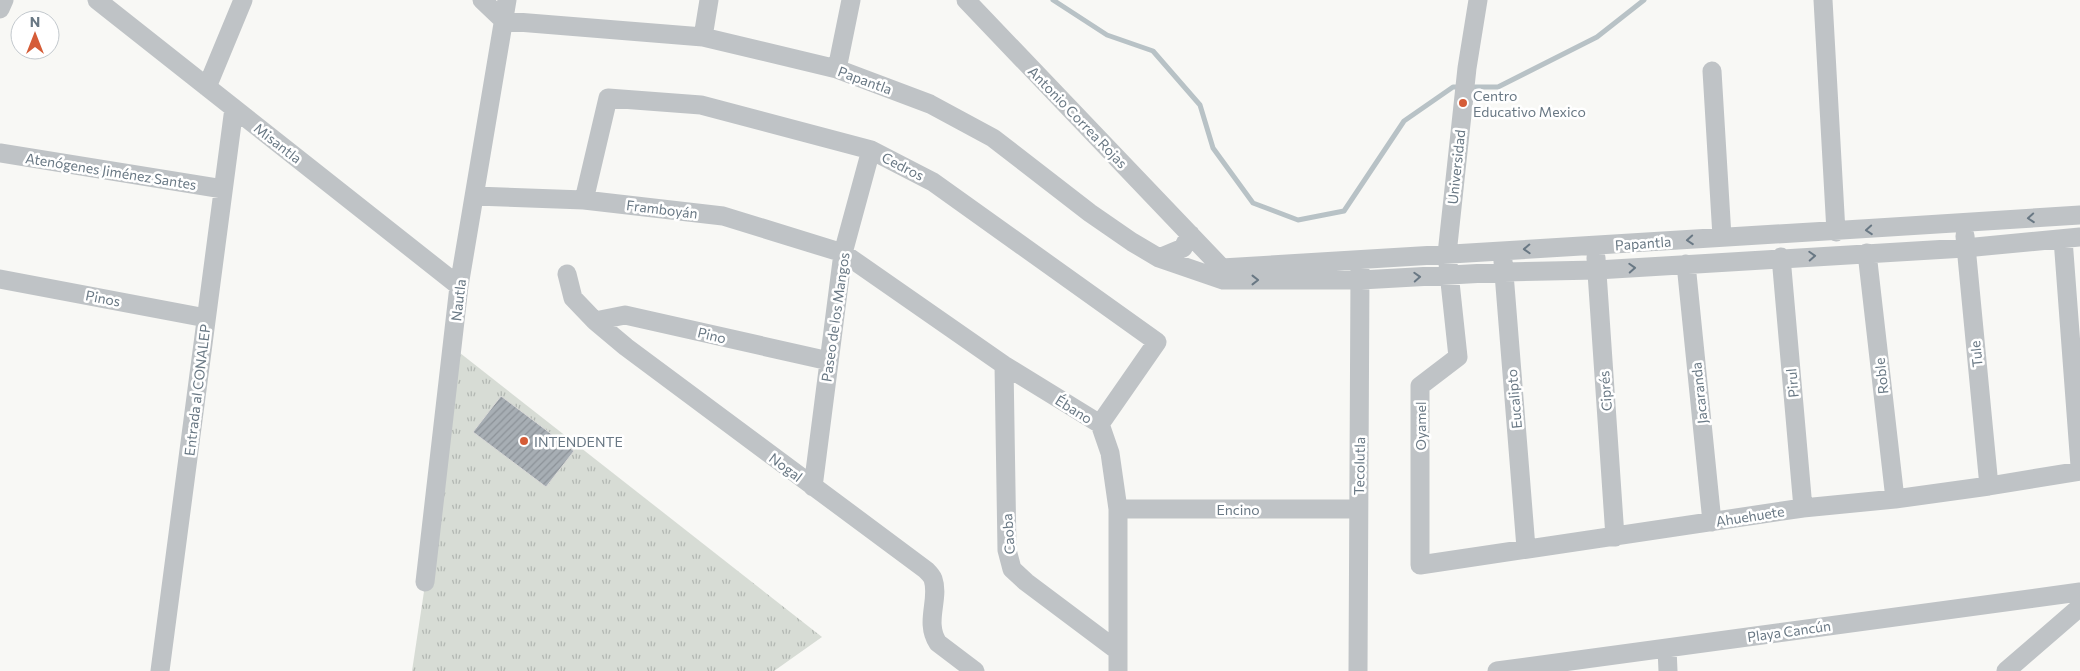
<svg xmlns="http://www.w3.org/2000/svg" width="2080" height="671" font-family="Commissioner,sans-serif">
	<defs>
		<pattern id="grass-tufts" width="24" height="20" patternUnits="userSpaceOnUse" patternTransform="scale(1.25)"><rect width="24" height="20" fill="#d7dcd5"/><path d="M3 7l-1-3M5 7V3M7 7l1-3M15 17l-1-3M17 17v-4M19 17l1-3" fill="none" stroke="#b2b7b2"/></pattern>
		<pattern id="building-hatch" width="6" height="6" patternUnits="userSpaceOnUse" patternTransform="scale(1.25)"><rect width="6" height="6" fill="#a7aeb4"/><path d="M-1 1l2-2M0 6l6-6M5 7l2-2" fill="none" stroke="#8c9298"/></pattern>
	</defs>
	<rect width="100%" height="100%" fill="#f8f8f5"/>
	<path fill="url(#grass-tufts)" d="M 460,353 L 822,637 L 774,671 L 412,671 Z"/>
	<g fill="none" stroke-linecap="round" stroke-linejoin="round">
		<path stroke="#b8c2c6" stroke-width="5" d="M 1053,0 L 1107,35 L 1153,51 L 1200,105 L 1213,148 L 1253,203 L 1298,220 L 1344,211 L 1404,121 L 1453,87 L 1461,87
			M 1469,87 L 1498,87 L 1597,37 L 1644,0"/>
	</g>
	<path fill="url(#building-hatch)" stroke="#d9d9d7" d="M 501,396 L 574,451 L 546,487 L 473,432 Z"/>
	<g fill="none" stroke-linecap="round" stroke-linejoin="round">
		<path stroke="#bfc3c6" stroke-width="19" d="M 97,0 L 459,286
			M 482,0 L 504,21 L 703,37 L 837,69 L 930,104 L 993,138 L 1090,213 L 1132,242 L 1159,258 L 1223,280 L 1361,280 L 1504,272 L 1597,270 L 1965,248 L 2080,237
			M 966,0 L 1222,268 L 1223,280
			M 1478,0 L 1467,68 L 1447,254 L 1458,357 L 1420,386 L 1420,565 L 1803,508 L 1895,499 L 1989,486 L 2080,471
			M 1823,0 L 1836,232
			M 0,9 L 4,0
			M 703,37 L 709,0
			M 837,69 L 851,0
			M 1712,71 L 1722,237
			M 207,87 L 243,0
			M 0,153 L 223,189
			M 475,196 L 584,200 L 723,216 L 843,253 L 1004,365 L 1100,424 L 1110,453 L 1118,509 L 1118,671
			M 584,200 L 608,98 L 701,105 L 871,150 L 933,182 L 1157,342 L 1100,424
			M 1965,236 L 1989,486
			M 2063,239 L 2080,466
			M 1867,253 L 1895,499
			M 1781,257 L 1803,508
			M 1159,258 L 1183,248 L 1190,234
			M 1596,258 L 1615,537
			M 1503,261 L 1526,548
			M 1686,264 L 1712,522
			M 1217,271 L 1222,268 C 1508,252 1794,233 2080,215
			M 567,274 L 573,298 L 595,321 L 626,347 L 926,570 C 928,572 932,576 933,579 C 940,599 924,622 938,643 L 975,671
			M 0,279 L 206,318
			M 595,321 L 625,315 L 829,361
			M 1004,365 L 1007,550 L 1012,569 L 1026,582 L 1118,651
			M 813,487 L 843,253 L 871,150
			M 1118,509 L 1358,509
			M 425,582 L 459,286 L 507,0
			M 1667,648 L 1668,671
			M 160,671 L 234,108
			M 1358,671 L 1360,269
			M 1497,671 L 2080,592
			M 2006,671 L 2080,607"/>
	</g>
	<defs><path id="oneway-chevron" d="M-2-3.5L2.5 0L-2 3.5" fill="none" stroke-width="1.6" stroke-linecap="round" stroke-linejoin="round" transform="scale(1.25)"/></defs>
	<g stroke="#697884">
		<use href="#oneway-chevron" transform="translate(2031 218) rotate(176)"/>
		<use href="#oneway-chevron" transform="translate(1869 230) rotate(176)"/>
		<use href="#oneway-chevron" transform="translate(1690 240) rotate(176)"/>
		<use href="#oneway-chevron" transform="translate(1527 249) rotate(178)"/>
		<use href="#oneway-chevron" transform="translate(1812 256) rotate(-3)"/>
		<use href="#oneway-chevron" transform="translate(1632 268) rotate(-3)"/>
		<use href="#oneway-chevron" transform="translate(1417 277) rotate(-3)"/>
		<use href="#oneway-chevron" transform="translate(1255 280)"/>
	</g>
	<g fill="#d55c37" stroke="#fff" stroke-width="2">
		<circle cx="1463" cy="103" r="5"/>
		<circle cx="524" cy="441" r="5"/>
	</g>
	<g text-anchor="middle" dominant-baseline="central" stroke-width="5" stroke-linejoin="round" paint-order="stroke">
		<g font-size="14" fill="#697884" stroke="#fff">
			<text transform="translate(865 80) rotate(20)">Papantla</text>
			<text transform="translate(1078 117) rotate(46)">Antonio Correa Rojas</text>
			<text transform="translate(278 143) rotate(38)">Misantla</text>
			<text transform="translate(903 166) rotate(27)">Cedros</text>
			<text transform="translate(1456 167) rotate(-84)">Universidad</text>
			<text transform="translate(111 171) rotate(9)">Atenógenes Jiménez Santes</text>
			<text transform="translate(662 209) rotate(7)">Framboyán</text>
			<text transform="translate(1643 243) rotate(-4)">Papantla</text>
			<text transform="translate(103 298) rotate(11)">Pinos</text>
			<text transform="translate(458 300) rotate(-83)">Nautla</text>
			<text transform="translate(835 317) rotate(-82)">Paseo de los Mangos</text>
			<text transform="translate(712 335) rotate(13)">Pino</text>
			<text transform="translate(1976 354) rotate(-96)">Tule</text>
			<text transform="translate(1881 376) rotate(-96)">Roble</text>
			<text transform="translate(1792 383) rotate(-95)">Pirul</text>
			<text transform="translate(197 390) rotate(-83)">Entrada al CONALEP</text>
			<text transform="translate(1605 391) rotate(-94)">Ciprés</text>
			<text transform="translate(1699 393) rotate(-96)">Jacaranda</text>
			<text transform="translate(1514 399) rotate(-95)">Eucalipto</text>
			<text transform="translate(1074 409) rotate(32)">Ébano</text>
			<text transform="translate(1420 426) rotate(-90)">Oyamel</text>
			<text transform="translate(1359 466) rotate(-89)">Tecolutla</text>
			<text transform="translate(786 467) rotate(37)">Nogal</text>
			<text x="1238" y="509">Encino</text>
			<text transform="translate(1750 516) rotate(-9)">Ahuehuete</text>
			<text transform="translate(1008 534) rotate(-94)">Caoba</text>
			<text transform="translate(1789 631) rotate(-8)">Playa Cancún</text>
		</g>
		<g font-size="14" fill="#697884" stroke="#fff" text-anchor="start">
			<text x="1473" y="95">Centro<tspan x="1473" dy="16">Educativo Mexico</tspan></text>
			<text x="534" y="441">INTENDENTE</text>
		</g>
	</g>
	<g transform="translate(35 35)"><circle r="24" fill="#ffffff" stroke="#c3c9ce"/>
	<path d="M0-4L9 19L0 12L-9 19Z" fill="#d55c37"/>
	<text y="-8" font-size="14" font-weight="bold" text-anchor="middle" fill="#697884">N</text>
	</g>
</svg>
